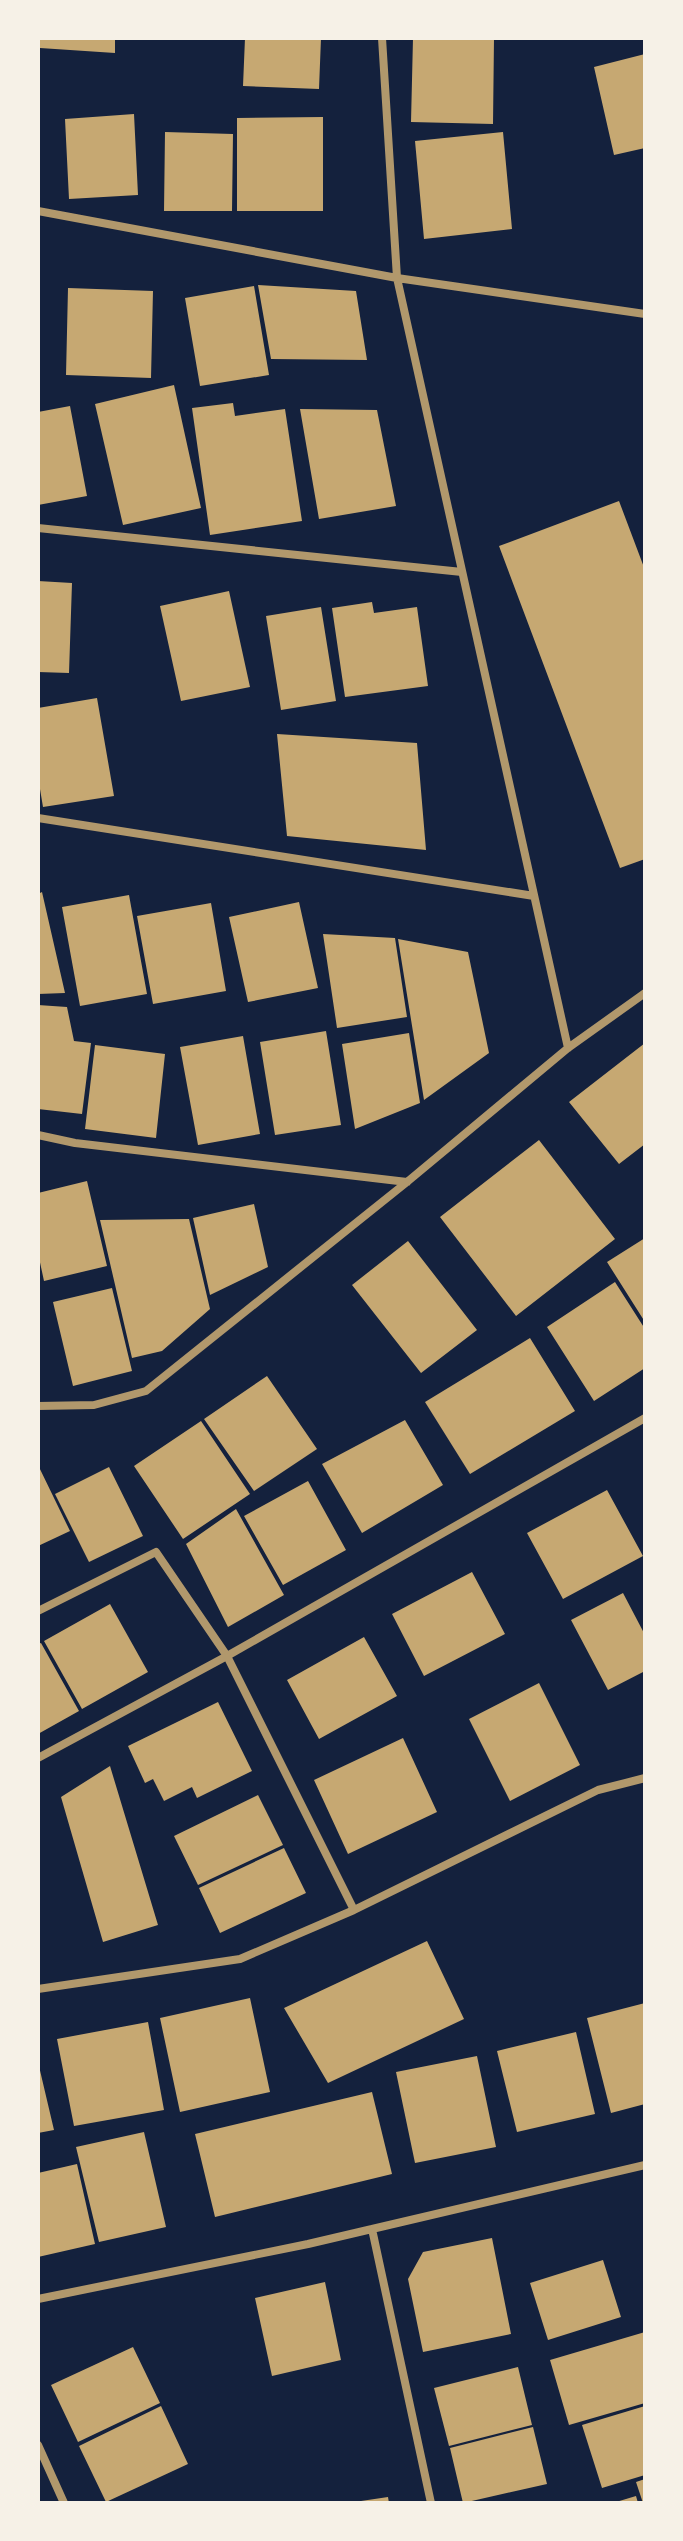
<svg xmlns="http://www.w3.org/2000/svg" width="683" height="2541" font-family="'PT Sans Narrow',sans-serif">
	<rect width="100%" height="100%" fill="#14213d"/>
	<path fill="#c6a872" d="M 40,38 L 115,38 L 115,53 L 40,48 Z
		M 245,38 L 321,38 L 319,89 L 243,86 Z
		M 413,38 L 494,38 L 493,124 L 411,122 Z
		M 645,54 L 645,148 L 614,155 L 594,67 Z
		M 134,114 L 138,195 L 69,199 L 65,119 Z
		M 323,117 L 323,211 L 237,211 L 237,118 Z
		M 165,132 L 233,134 L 232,211 L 164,211 Z
		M 503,132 L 512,229 L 424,239 L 415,141 Z
		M 258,285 L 356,291 L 367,360 L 271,359 Z
		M 254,286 L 269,375 L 200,386 L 185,298 Z
		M 68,288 L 153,291 L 151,378 L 66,375 Z
		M 174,385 L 201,508 L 123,525 L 95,404 Z
		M 233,403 L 235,416 L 285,409 L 302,521 L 210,535 L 192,408 Z
		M 70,406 L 87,496 L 38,505 L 38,412 Z
		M 300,409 L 377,410 L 396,506 L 319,519 Z
		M 619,501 L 645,570 L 645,859 L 620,868 L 499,546 Z
		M 38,581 L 72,583 L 69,673 L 38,672 Z
		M 229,591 L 250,687 L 181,701 L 160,606 Z
		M 372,602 L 374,613 L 417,607 L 428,686 L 345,697 L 332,608 Z
		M 321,607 L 336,701 L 281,710 L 266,616 Z
		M 97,698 L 114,796 L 43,807 L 38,777 L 38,708 Z
		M 277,734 L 417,743 L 426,850 L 287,836 Z
		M 42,892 L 65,993 L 38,994 L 38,894 Z
		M 129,895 L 147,994 L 80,1006 L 62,907 Z
		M 299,902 L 318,988 L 248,1002 L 229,917 Z
		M 211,903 L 226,991 L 153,1004 L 137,916 Z
		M 323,934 L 395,938 L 407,1017 L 337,1028 Z
		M 398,939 L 468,952 L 489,1053 L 424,1100 Z
		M 38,1005 L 67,1007 L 74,1041 L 91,1043 L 82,1114 L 38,1109 Z
		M 326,1031 L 341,1125 L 275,1135 L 260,1042 Z
		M 409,1033 L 420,1103 L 355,1129 L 342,1044 Z
		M 243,1036 L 260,1134 L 198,1145 L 180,1047 Z
		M 645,1043 L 645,1144 L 619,1164 L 569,1102 Z
		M 95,1045 L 165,1054 L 156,1138 L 85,1129 Z
		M 539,1140 L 615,1239 L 516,1316 L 440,1217 Z
		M 87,1181 L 107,1266 L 44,1281 L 38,1253 L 38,1193 Z
		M 254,1204 L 268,1267 L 210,1295 L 193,1218 Z
		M 189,1219 L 210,1309 L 162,1351 L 132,1358 L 100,1220 Z
		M 645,1238 L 645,1322 L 607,1262 Z
		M 408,1241 L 477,1330 L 421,1373 L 352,1285 Z
		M 615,1282 L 645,1329 L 645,1368 L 594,1401 L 547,1327 Z
		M 112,1288 L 132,1371 L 73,1386 L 53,1302 Z
		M 530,1338 L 575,1411 L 470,1474 L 425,1402 Z
		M 267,1376 L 317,1449 L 254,1491 L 204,1419 Z
		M 405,1420 L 443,1485 L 362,1533 L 322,1464 Z
		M 201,1421 L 250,1494 L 183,1539 L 134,1466 Z
		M 38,1465 L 70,1531 L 38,1546 Z
		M 109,1467 L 143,1536 L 89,1562 L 55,1494 Z
		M 308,1481 L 346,1550 L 283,1585 L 244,1516 Z
		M 607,1490 L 643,1556 L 563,1599 L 527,1533 Z
		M 236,1509 L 284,1595 L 228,1627 L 186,1544 Z
		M 472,1572 L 505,1634 L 424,1676 L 392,1614 Z
		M 623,1593 L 645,1635 L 645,1671 L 608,1690 L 571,1620 Z
		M 110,1604 L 148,1672 L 82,1709 L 44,1641 Z
		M 364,1637 L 397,1696 L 319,1739 L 287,1680 Z
		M 41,1643 L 79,1711 L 38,1734 L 38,1644 Z
		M 539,1683 L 580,1765 L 510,1801 L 469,1719 Z
		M 218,1702 L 252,1771 L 197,1798 L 192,1787 L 164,1801 L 153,1779 L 145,1783 L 128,1746 Z
		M 403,1738 L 437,1812 L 348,1854 L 314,1780 Z
		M 110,1766 L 158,1925 L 103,1942 L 61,1797 Z
		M 258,1795 L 283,1845 L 198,1885 L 174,1836 Z
		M 284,1848 L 306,1893 L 220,1933 L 199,1888 Z
		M 427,1941 L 464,2019 L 328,2083 L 284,2008 Z
		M 250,1998 L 270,2092 L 180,2112 L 160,2018 Z
		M 645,2003 L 645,2104 L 611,2113 L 587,2018 Z
		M 148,2022 L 164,2110 L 74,2126 L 57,2039 Z
		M 576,2032 L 595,2114 L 517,2132 L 497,2051 Z
		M 477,2056 L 496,2147 L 415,2163 L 396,2072 Z
		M 38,2062 L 54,2130 L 38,2133 Z
		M 372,2092 L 392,2174 L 215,2217 L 195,2134 Z
		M 144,2132 L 166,2227 L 99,2242 L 76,2147 Z
		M 77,2164 L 95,2244 L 38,2257 L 38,2173 Z
		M 492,2238 L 511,2334 L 423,2352 L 408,2279 L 423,2252 Z
		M 603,2260 L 621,2317 L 548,2340 L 530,2283 Z
		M 325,2282 L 341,2360 L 272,2376 L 255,2298 Z
		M 645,2332 L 645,2403 L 569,2425 L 550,2360 Z
		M 133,2347 L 160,2403 L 78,2442 L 51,2385 Z
		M 518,2367 L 532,2425 L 449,2446 L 434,2388 Z
		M 161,2406 L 188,2464 L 106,2502 L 79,2446 Z
		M 645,2406 L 645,2475 L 602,2488 L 582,2425 Z
		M 533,2427 L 547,2484 L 463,2503 L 450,2448 Z
		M 645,2479 L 645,2503 L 643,2503 L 636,2482 Z
		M 636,2496 L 638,2503 L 616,2503 L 616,2502 Z
		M 388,2497 L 389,2503 L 361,2503 L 361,2501 Z"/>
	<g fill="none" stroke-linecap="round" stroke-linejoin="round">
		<path stroke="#b1986c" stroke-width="8" d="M 382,38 L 397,278 L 568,1048
			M 38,211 L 397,278 L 645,314
			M 38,528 L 462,572
			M 38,818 L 534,896
			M 38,1135 L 75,1143 L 407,1182
			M 38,1406 L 94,1405 L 146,1391 L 407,1182 L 568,1048 L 645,993
			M 38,1611 L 156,1552 L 227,1656 L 354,1910
			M 38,1758 L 227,1656 L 645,1418
			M 38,1989 L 240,1959 L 354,1910 L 598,1790 L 645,1778
			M 372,2229 L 431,2503
			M 38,2299 L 308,2244 L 645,2165
			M 38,2445 L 64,2503"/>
	</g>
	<rect width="683" height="2541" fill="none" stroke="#f6f1e7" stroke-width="80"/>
</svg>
